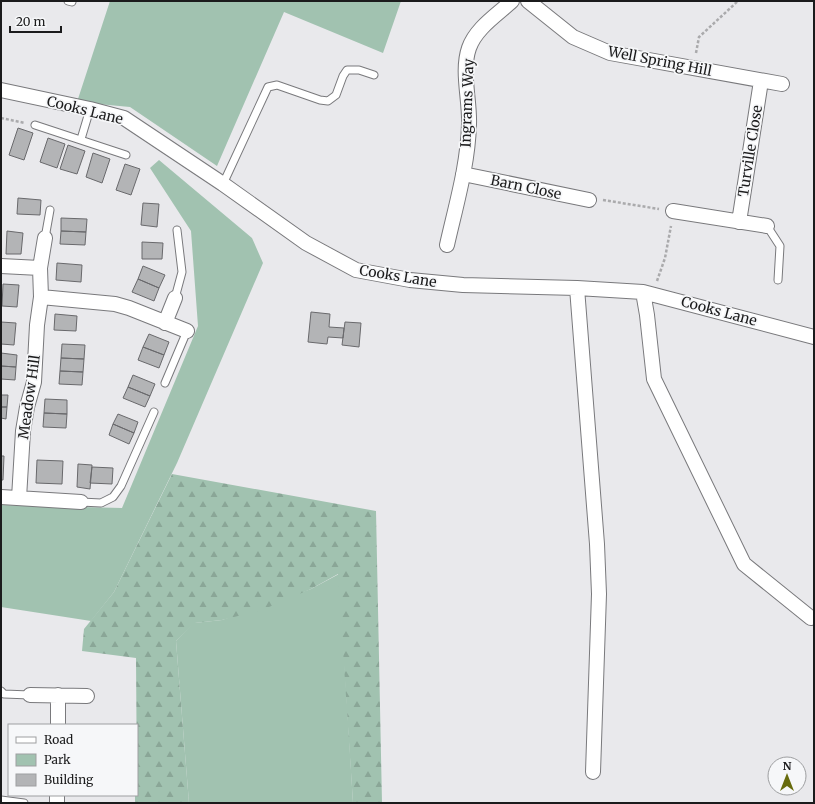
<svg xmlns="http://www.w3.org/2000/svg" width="815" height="804" font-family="Merriweather,serif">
	<defs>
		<pattern id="forest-firs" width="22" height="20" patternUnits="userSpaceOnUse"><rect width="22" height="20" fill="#a1c2b0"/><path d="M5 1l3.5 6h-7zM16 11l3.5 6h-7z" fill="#8aa697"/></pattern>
	</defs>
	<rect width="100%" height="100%" fill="#e9e9ec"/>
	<path fill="#a1c2b0" d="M 110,1 L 401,1 L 383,53 L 284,12 L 217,166 L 130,107 L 77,102 Z
		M 159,160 L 252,238 L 263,263 L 177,463 L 114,592 L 91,621 L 1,607 L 1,505 L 122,508 L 198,326 L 191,231 L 150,168 Z
		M 339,574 L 353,803 L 189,803 L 176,641 L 194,623 L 222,620 L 311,589 Z"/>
	<path fill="url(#forest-firs)" d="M 172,474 L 376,511 L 382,803 L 353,803 L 338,574 L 311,589 L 262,610 L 222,620 L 195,623 L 176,641 L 189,803 L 135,803 L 135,795 L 137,795 L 136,658 L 82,651 L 84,629 L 114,592 Z"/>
	<path fill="#b3b4b6" stroke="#69696c" d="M 18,128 L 33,133 L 24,160 L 9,155 Z
		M 48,138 L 65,144 L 57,168 L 40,162 Z
		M 68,145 L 85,151 L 77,174 L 60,169 Z
		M 93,153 L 110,159 L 102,183 L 86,177 Z
		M 125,164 L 140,169 L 131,195 L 116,190 Z
		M 18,198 L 41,200 L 40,215 L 17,214 Z
		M 143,203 L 159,204 L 157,227 L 141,225 Z
		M 61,218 L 87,219 L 86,232 L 61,231 Z
		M 7,231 L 23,233 L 21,254 L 6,254 Z
		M 61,231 L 86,232 L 85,245 L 60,244 Z
		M 142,242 L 163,243 L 162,259 L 142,259 Z
		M 57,263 L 82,265 L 81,282 L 56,280 Z
		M 143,266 L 165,275 L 159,288 L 138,279 Z
		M 138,279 L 159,288 L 154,301 L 132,292 Z
		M 3,284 L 19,285 L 17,307 L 2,306 Z
		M 311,312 L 330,314 L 329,327 L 344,328 L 343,338 L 328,337 L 327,344 L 308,342 Z
		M 55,314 L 77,316 L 76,331 L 54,330 Z
		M 1,322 L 16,323 L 14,345 L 1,344 Z
		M 345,322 L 361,323 L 359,347 L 342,345 Z
		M 149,334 L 169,342 L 164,355 L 143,347 Z
		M 62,344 L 85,345 L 84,359 L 61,358 Z
		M 143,347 L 164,355 L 159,368 L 138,360 Z
		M 1,353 L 17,355 L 16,367 L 1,366 Z
		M 61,358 L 84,359 L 83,372 L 60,371 Z
		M 1,366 L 16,367 L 15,380 L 1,379 Z
		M 60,371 L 83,372 L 82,385 L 59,384 Z
		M 133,375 L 155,384 L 150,396 L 128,387 Z
		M 128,387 L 150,396 L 145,407 L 123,398 Z
		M 1,395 L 8,395 L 7,407 L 1,407 Z
		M 45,399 L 67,400 L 67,414 L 44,413 Z
		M 1,407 L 7,407 L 6,419 L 1,418 Z
		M 44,413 L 67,414 L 66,428 L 43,427 Z
		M 118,414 L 138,422 L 134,433 L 113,424 Z
		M 113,424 L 134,433 L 129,444 L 109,435 Z
		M 1,456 L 4,456 L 3,480 L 1,480 Z
		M 37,460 L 63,461 L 62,484 L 36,483 Z
		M 78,464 L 92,465 L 90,489 L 77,487 Z
		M 92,467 L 113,468 L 112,484 L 90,483 Z"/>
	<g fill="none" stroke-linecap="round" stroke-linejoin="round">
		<defs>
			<path id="service" d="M 68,1 L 72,2
				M 35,125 L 126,155
				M 81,139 L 90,109
				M 223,184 L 268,87 L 277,85 L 320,100 L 328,101 L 336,95 L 343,76 L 347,70 L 359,70 L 374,75
				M 767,226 L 780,246 L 778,280
				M 45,238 L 50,210
				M 175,298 L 182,272 L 177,230
				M 165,383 L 187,331
				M 81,502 L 101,503 L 113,497 L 121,486 L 154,412
				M 1,691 L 4,694 L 30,695
				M 1,800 L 24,803"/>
			<path id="minor" d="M 528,1 L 573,37 L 610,53 L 782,84
				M 1,90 L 90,109 L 124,118 L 223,184 L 306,243 L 356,270 L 410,280 L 463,285 L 577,288 L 643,292 L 814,337
				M 463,174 L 589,200
				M 673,211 L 767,226
				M 739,222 L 761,81
				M 447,245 C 456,205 468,165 469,124 C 470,100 461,71 469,48 C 476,28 497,15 512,1
				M 1,266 L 40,268
				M 577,288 L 597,544 L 599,594 L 593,772
				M 643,292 L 647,315 L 654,379 L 744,564 L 811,618
				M 41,297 L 115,304 L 129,308 L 187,331
				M 165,323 L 175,298
				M 1,497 L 81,502
				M 19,498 L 23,431 L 27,407 L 34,382 L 37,325 L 41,297 L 40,268 L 45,238
				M 30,695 L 87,696
				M 58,725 L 58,695
				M 57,803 L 57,795"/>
		</defs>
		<use href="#service" stroke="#79797c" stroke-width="9"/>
		<use href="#minor" stroke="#79797c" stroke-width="16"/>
		<path stroke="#aaaaac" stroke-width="2.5" stroke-dasharray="3 2" stroke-linecap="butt" d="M 696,53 L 699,37 L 738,1
			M 1,118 L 25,123
			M 603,200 L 659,209
			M 657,281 L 665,258 L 671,226"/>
		<use href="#service" stroke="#fff" stroke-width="7"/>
		<use href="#minor" stroke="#fff" stroke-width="14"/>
	</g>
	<g text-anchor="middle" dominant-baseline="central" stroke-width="3.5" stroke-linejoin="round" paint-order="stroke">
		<g font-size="14" fill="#1b1b1c" stroke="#f6f7f9">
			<text transform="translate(660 61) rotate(11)">Well Spring Hill</text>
			<text transform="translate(467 103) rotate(-88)">Ingrams Way</text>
			<text transform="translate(85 110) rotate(14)">Cooks Lane</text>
			<text transform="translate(750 151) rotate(-81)">Turville Close</text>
			<text transform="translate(526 187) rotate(12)">Barn Close</text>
			<text transform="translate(398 276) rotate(9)">Cooks Lane</text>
			<text transform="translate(719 311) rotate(15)">Cooks Lane</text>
			<text transform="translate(29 397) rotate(-82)">Meadow Hill</text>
		</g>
	</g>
	<rect width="815" height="804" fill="none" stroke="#1b1b1c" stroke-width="4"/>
	<rect x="8" y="724" width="130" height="72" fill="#f6f7f9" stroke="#9e9fa1"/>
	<rect x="16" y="737" width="20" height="6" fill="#ffffff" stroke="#9e9fa1"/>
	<text x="44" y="744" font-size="12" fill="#1b1b1c">Road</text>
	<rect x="16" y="754" width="20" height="12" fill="#a1c2b0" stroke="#9e9fa1"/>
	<text x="44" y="764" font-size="12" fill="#1b1b1c">Park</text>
	<rect x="16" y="774" width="20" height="12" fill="#b3b4b6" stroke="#9e9fa1"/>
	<text x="44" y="784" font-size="12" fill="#1b1b1c">Building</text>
	<g transform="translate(787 776)"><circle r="19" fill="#f6f7f9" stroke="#9e9fa1"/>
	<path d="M0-3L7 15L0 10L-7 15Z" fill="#676b0d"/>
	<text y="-6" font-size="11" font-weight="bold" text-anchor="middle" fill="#1b1b1c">N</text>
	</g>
	<path d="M10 26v6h51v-6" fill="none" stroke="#1b1b1c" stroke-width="2"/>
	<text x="16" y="26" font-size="12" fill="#1b1b1c" stroke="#f6f7f9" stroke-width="3" paint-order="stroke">20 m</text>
</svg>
